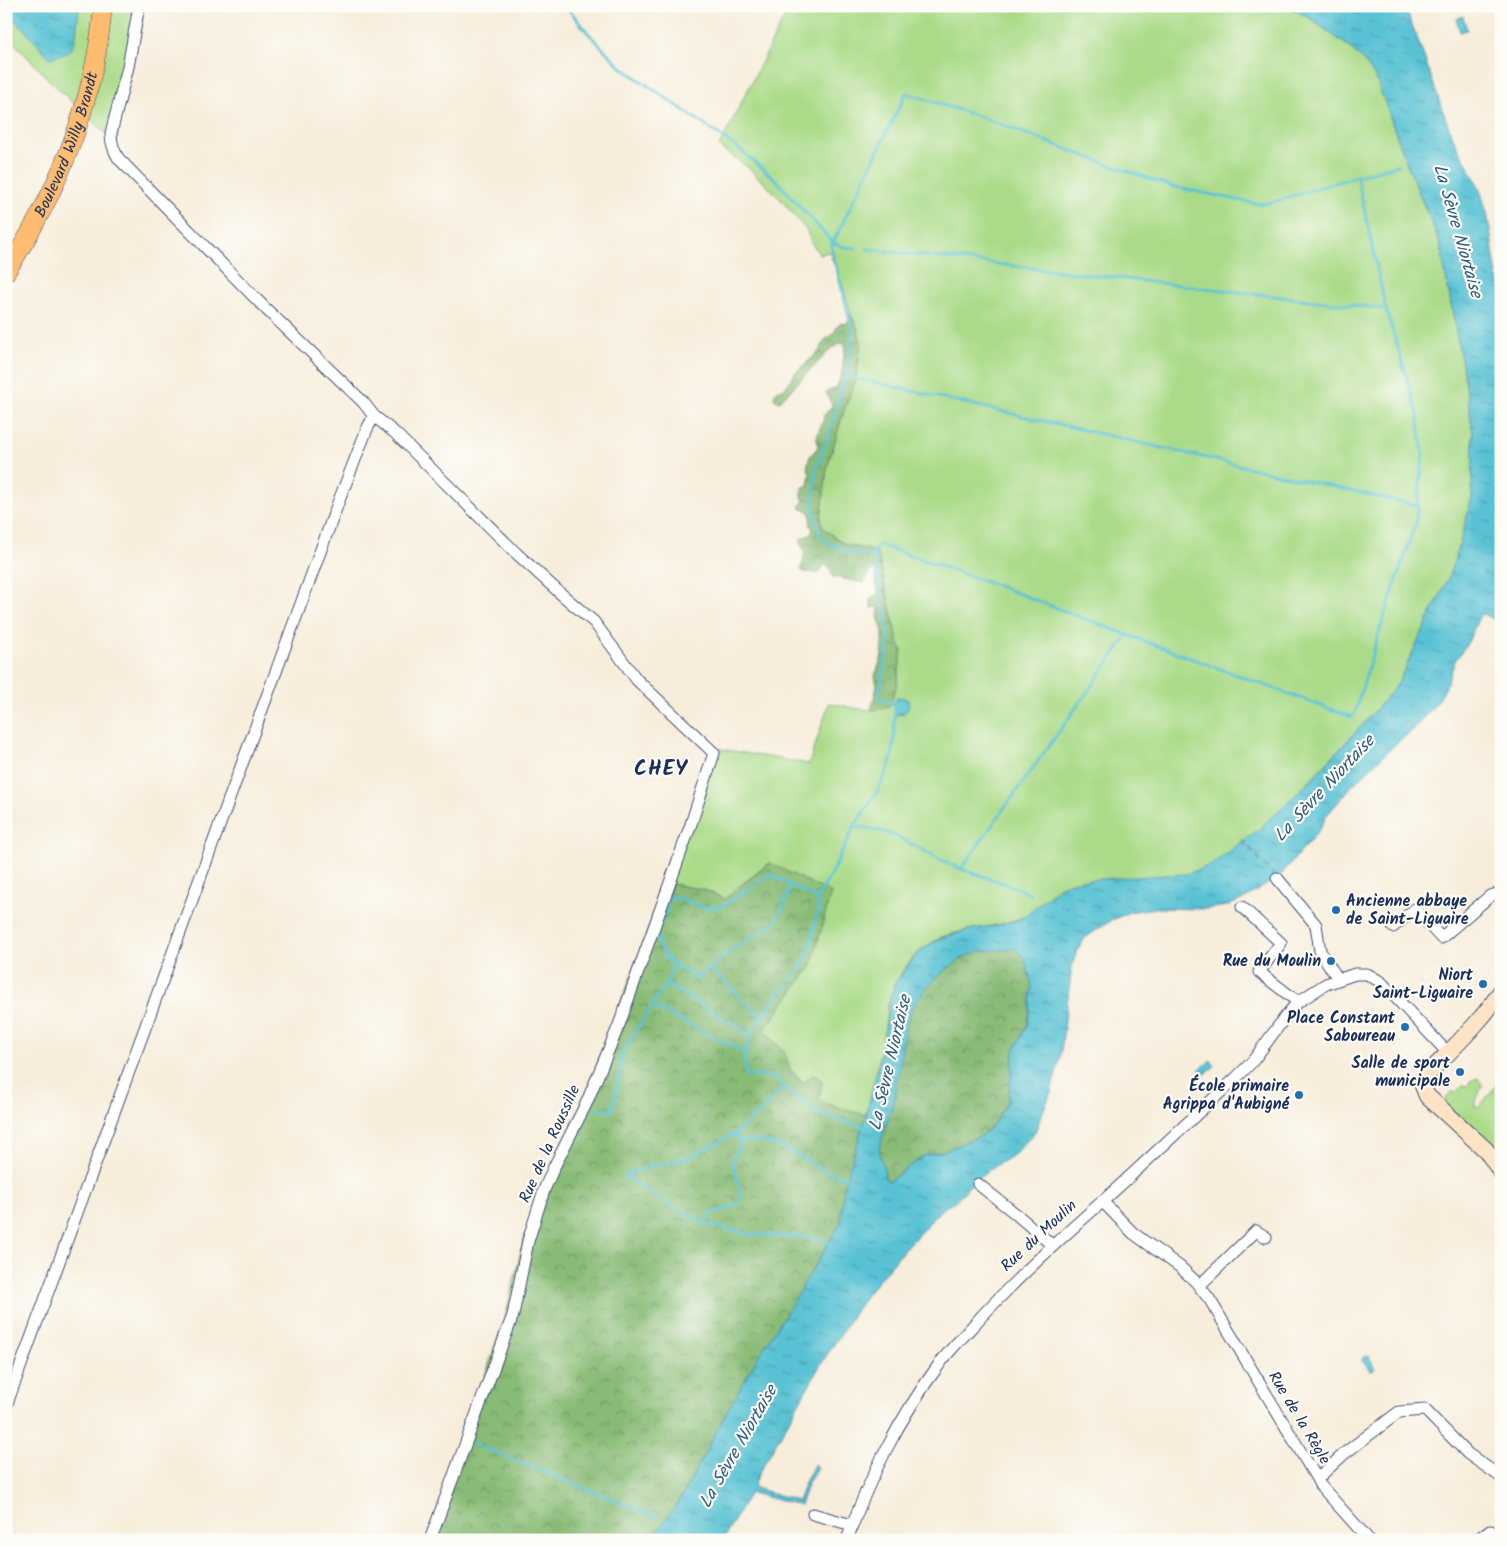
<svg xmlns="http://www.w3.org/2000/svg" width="1507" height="1546" font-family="Kalam,sans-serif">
	<defs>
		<pattern id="forest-crowns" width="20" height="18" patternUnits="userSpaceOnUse" patternTransform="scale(1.25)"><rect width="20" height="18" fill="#88bb75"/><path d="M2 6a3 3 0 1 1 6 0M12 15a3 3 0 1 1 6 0" fill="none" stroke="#6e9863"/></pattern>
		<pattern id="water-ripples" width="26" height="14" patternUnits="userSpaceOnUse" patternTransform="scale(1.25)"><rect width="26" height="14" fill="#58c2d4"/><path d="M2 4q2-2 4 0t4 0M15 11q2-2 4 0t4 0" fill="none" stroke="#489eaf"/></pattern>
	</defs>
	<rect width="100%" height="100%" fill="#fdfcf7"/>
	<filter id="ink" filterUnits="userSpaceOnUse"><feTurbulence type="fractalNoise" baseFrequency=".02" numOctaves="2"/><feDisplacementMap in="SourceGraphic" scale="10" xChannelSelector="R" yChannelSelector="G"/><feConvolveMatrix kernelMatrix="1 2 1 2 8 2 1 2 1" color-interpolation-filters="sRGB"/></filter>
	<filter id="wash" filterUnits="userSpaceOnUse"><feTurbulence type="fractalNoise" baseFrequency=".0096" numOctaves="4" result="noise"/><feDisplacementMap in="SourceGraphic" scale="20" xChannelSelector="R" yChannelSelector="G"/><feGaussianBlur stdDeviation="1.12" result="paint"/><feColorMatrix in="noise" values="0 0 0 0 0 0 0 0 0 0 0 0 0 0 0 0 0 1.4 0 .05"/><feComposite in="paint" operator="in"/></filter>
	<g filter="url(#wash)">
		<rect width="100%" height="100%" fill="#f7edda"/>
		<path fill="#abdb89" stroke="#638574" d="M 6,6 L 144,6 L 119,122 L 117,144 L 52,83 L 6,34 Z
			M 790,6 L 1311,6 L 1308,17 L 1348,46 L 1364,61 L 1376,78 L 1407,164 L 1440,244 L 1467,391 L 1473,434 L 1472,497 L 1461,539 L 1448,579 L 1397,685 L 1366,721 L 1287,804 L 1224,873 L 1059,887 L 1024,917 L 994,926 L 968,930 L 942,937 L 926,947 L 909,964 L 896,982 L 890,999 L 879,1062 L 866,1115 L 838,1108 L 819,1100 L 790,1069 L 784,1052 L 764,1030 L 811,967 L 770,863 L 735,889 L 725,899 L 705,890 L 666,883 L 710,755 L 721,749 L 809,764 L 829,703 C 848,706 873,715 890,705 L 897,684 L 902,650 L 898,641 L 877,552 L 844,544 L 823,528 L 821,519 L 827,468 L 844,410 L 855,382 L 861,344 L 858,329 L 851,315 L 844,289 L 829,252 L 819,254 L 811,242 L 807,231 L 778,196 L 746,166 L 719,147 Z
			M 1478,1078 L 1482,1085 L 1474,1106 L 1480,1106 L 1501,1079 L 1501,1139 L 1493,1149 L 1442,1102 L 1453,1091 L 1455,1093 L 1464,1084 L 1466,1087 L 1472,1080 Z"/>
		<path fill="url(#forest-crowns)" stroke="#52756a" d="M 851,315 L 858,329 L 861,344 L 855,382 L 844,410 L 827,468 L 821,519 L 823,528 L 844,544 L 877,552 L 898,641 L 902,650 L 897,684 L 890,705 L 883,709 L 871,710 L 877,686 L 875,676 L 882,656 L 883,632 L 878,616 L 879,607 L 871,608 L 870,600 L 874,596 L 878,595 L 875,569 L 869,572 L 864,583 L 833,577 L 830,568 L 824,565 L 818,573 L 804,572 L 801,570 L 805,552 L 801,544 L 801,538 L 809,535 L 813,530 L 812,527 L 810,526 L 811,515 L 809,511 L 801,509 L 801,504 L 804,502 L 802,497 L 802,488 L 808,485 L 810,473 L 807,467 L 810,456 L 818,447 C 813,434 824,426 824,415 L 832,406 L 826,392 L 836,388 C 845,370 842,364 845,346 L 842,343 L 832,348 L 780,401 L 775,400 L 774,395 L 777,391 L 785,388 L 796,372 L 819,352 L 825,340 L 834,333 L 837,327 L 841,323 L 846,324 Z
			M 770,863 L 831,893 L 811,967 L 764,1030 L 784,1052 L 790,1069 L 802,1083 L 814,1075 L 822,1080 L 819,1100 L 838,1108 L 865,1115 C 874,1089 879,1061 884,1033 C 886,1022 886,1010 890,999 C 897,973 918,947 943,937 C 969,927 998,928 1024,917 L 1024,958 L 1032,986 L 1028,1023 L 1014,1051 L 1008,1101 L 994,1124 L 981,1136 L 947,1150 L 924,1156 L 889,1181 L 886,1180 L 665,1540 L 428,1540 L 504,1321 L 524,1239 L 584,1101 L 666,883 L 705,890 L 725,899 Z"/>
		<path fill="url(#water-ripples)" stroke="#3a7899" fill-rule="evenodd" d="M 6,6 L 79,6 C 78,16 77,44 70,51 C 66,55 55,56 50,58 L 6,10 Z
			M 1287,6 L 1404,6 C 1423,48 1435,92 1452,135 C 1460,155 1474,173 1481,193 C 1493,224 1491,258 1501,290 L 1501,623 L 1483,614 L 1480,615 L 1468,642 L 1455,661 L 1445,689 L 1438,701 L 1413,730 L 1398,742 L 1352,786 L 1327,815 L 1319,830 L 1280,876 L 1244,899 L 1227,906 L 1206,909 L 1155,908 L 1129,912 L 1107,923 L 1085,938 L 1077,951 L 1072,966 L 1060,1059 L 1051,1092 L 1035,1132 L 1015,1154 L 993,1167 L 968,1187 L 959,1198 L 941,1210 L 903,1251 L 866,1295 L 821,1364 L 755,1480 L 754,1486 L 756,1488 L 798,1501 L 805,1482 L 814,1465 L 817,1468 L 808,1483 L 800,1505 L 750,1493 L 723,1540 L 651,1540 L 680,1500 L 726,1413 L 761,1352 L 792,1304 L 841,1222 L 844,1186 L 866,1115 L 879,1062 L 890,999 L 896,982 L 917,954 L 926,947 L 942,938 L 968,930 L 994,926 L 1018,920 L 1024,917 L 1059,887 L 1067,883 L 1082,880 L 1186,874 L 1211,865 L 1258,830 L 1314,777 L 1366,721 L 1397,685 L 1448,579 L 1461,539 L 1472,497 L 1473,434 L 1467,391 L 1440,244 L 1407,164 L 1376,78 L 1364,61 L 1348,46 L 1308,17 ZM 1011,948 L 1017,950 L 1024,958 L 1032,986 L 1028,1023 L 1014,1051 L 1008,1101 L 994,1124 L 981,1136 L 947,1150 L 924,1156 L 889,1181 L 886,1180 L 879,1149 L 896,1093 C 895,1082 899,1073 901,1063 C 902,1050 903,1037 906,1025 C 913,995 943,969 969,955 C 981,949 998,951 1011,948 Z
			M 1463,16 L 1467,30 L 1460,32 L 1456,19 Z
			M 902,697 L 908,700 C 910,707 908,709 903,714 L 894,715 L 895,705 L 893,704 L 897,698 Z
			M 1211,1060 L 1215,1066 L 1204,1075 L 1202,1072 L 1200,1074 L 1200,1069 Z
			M 1368,1356 L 1376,1368 L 1371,1372 L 1362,1361 L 1363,1357 Z"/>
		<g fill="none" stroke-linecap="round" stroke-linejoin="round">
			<path stroke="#58c2d4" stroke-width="3" d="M 566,6 L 589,34 L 621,67 L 734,145 L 774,178 L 833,243 L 906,93 L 981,117 L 1107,164 L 1174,187 L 1248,202 L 1260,204 L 1270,203 L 1357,176 L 1398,165
				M 856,248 L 844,247 L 833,243 L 831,246 L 853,333 L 846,376 L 825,446 L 816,468 L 813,504 L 815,519 L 820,535 L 829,543 L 848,552 L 874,556
				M 867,249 L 1386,309
				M 846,376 L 1418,506
				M 961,869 C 925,855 894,827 854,827 C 869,803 888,779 893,751 C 895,735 894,720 895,704 L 880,699 L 879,696 L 888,646 L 888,628 L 874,556 L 876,548 L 880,545 L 1001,587 L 1128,635
				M 1032,895 L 1007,884 L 961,869 L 1128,635 L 1352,717 L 1355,712 L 1377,639 L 1416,522 L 1423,453 L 1418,415 L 1386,309 L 1357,176
				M 817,899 L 819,907 C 813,925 813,947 803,963 C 782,997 734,1031 747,1077 C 766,1075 771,1072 784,1087 L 760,1113 L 733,1135 L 687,1158 L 630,1172 L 625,1176 L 661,1200 L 703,1223 L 748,1234 L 818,1238 L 833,1245
				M 661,924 L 671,896 L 707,908 L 723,906 L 770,874 L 817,899 L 830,876 L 854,827
				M 658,932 C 655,943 667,964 678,966 L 696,979 L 730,951 L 775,923 L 779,917 L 791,885
				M 674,966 L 666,984 L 751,1035
				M 709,968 L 762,1016
				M 666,984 L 652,1006 L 746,1053
				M 784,1087 L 801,1102 L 822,1115 L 865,1127
				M 594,1107 L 611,1112 L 615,1099 L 622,1053 L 652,1006
				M 733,1135 L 742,1141 L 761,1141 L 787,1149 L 822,1170 L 849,1179
				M 703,1223 C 707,1219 710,1214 715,1212 C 726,1208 737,1209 742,1197 L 732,1161 L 742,1141
				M 472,1443 L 656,1517"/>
			<path stroke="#2d5b81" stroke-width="1" stroke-dasharray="6 5" stroke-linecap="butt" d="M 1242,839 L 1277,878 L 1276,879 L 1241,840 Z"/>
		</g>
	</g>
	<g filter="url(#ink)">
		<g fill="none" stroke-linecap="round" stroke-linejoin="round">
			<defs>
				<path id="street" d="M 139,6 L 128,67 L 111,133 C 111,143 113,150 119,159 L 266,309 L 363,402 L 374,416 L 395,433 L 516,553 L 560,593 L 594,622 L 637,680 L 714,753 L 691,824 L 619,1025 L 586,1104 L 554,1167 L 544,1190 L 528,1241 L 513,1315 L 430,1540
					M 1277,878 L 1316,925 L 1320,951 L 1338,979
					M 1242,907 L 1281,943 L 1259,972 L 1298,1002
					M 1393,927 L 1415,909 L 1441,938 L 1490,896 L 1501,893
					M 978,1184 L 1016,1214 L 1052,1245
					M 1102,1201 L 1133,1233 L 1180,1267 L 1196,1282 L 1210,1300 L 1317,1479 L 1345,1453 L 1399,1412 L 1425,1410 L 1468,1454 L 1501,1477
					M 1199,1286 L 1256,1231 L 1266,1237
					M 6,1406 L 338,503 L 367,429 L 374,416
					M 1317,1479 L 1320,1485 L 1369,1540
					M 813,1514 L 852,1525
					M 847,1540 C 868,1480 900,1417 938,1366 C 947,1353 959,1341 970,1329 C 1011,1283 1056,1242 1103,1201 C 1148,1160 1191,1119 1236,1078 L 1252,1062 L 1286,1016 L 1298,1002 L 1326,984 L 1355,974 L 1367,974 L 1381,982 L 1448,1053
					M 1477,1540 L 1490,1530"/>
				<path id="secondary" d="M 1501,991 C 1480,1024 1451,1049 1425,1077 L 1423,1086 L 1427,1096 L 1486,1150 L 1501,1172"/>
				<g id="primary">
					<path id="s1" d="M 6,272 C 58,192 95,101 103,6"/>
				</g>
			</defs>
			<use href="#street" stroke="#3c4c71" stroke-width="13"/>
			<use href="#secondary" stroke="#3c4c71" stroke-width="18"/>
			<use href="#primary" stroke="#3c4c71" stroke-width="19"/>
			<use href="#street" stroke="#fff" stroke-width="11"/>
			<use href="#secondary" stroke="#fee4c5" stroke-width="16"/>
			<use href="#primary" stroke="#fdbc6f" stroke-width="18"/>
		</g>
	</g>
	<g fill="#1f6fb2" stroke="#fdfcf7" stroke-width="2">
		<circle cx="1336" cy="910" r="5"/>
		<circle cx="1331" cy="961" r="5"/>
		<circle cx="1483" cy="984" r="5"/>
		<circle cx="1405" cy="1027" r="5"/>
		<circle cx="1460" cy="1072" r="5"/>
		<circle cx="1299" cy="1095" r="5"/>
	</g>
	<g text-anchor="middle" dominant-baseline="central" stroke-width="4.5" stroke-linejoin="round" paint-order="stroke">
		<g font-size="16" fill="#1b2f5e" stroke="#fdfcf7">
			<text stroke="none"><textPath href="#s1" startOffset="142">Boulevard Willy Brandt</textPath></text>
			<text transform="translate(550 1144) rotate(-66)">Rue de la Roussille</text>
			<text transform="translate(1039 1236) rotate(-43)">Rue du Moulin</text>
			<text transform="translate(1299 1418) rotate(59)">Rue de la Règle</text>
		</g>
		<g font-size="16" font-weight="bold" fill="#1b2f5e" stroke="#fdfcf7" text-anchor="end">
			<text x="1346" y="901" text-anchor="start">Ancienne abbaye<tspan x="1346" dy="18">de Saint-Liguaire</tspan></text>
			<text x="1321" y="961">Rue du Moulin</text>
			<text x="1473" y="975">Niort<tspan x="1473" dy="18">Saint-Liguaire</tspan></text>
			<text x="1395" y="1018">Place Constant<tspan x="1395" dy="18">Saboureau</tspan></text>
			<text x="1450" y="1063">Salle de sport<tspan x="1450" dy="18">municipale</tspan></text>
			<text x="1289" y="1086">École primaire<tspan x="1289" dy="18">Agrippa d'Aubigné</tspan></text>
		</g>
		<g font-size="18" font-style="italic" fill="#2d5b81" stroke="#fdfcf7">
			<text transform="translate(1457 231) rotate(74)">La Sèvre Niortaise</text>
			<text transform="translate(1325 789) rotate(-47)">La Sèvre Niortaise</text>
			<text transform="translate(891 1063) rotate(-77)">La Sèvre Niortaise</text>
			<text transform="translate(739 1447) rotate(-60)">La Sèvre Niortaise</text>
		</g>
		<g font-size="21" font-weight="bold" letter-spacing="1" fill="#1b2f5e" stroke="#fdfcf7">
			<text x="661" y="769">CHEY</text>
		</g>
	</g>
	<rect width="1507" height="1546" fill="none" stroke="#fdfcf7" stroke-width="25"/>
</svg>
